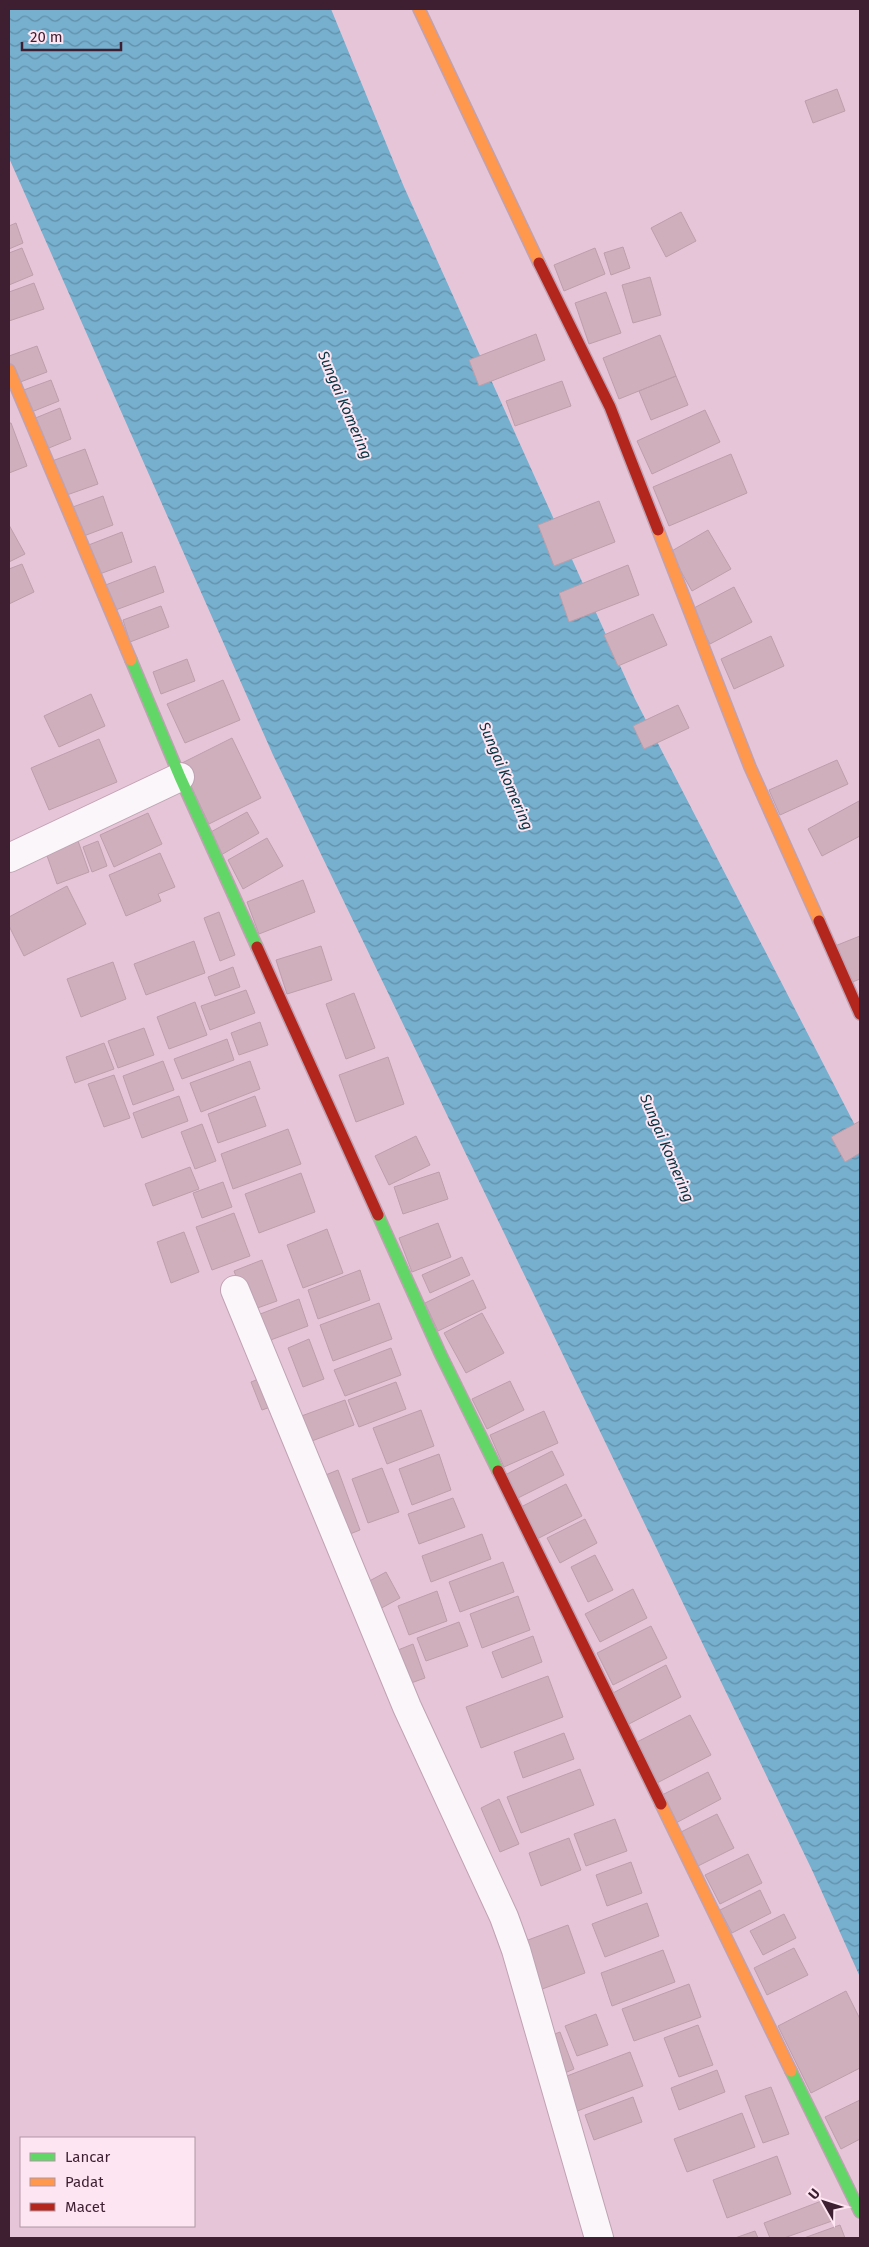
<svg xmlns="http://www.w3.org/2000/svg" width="869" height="2247" font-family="'Fira Sans',sans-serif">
	<defs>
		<pattern id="water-waves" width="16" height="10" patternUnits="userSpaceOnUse" patternTransform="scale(1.25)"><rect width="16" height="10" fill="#76b0ce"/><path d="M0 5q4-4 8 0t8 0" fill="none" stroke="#628fa8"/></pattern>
	</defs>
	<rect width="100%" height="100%" fill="#e7c5d8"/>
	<path fill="url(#water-waves)" d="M 9,9 L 331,9 L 404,187 L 635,699 L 860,1135 L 860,1977 L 812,1870 L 273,755 L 9,158 Z"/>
	<path fill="#cfafbc" stroke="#bd9eaa" d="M 837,89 L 845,111 L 813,123 L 805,101 Z
		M 681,212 L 696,241 L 666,257 L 651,228 Z
		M 16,223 L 23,243 L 9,249 L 9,226 Z
		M 623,247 L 630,268 L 611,275 L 604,253 Z
		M 22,248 L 33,275 L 9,285 L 9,253 Z
		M 595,248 L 605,274 L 564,291 L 554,265 Z
		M 650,277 L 661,315 L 633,323 L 622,285 Z
		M 34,283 L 44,309 L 9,321 L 9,292 Z
		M 606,292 L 621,333 L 589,344 L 575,303 Z
		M 536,334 L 545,360 L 479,386 L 469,360 Z
		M 660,335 L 676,376 L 619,399 L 603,358 Z
		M 37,346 L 47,372 L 15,384 L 9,367 L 9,356 Z
		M 676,376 L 688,405 L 651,420 L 639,391 Z
		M 51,380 L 59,401 L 29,413 L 21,391 Z
		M 562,381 L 571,406 L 515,426 L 506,401 Z
		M 60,408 L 71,439 L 44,450 L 33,419 Z
		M 705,410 L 720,442 L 652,474 L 637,441 Z
		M 9,423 L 11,423 L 27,466 L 9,473 Z
		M 85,449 L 98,484 L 64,496 L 52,461 Z
		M 731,454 L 747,493 L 669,526 L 653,487 Z
		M 103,496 L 113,525 L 81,537 L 70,508 Z
		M 599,501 L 615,542 L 554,566 L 538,525 Z
		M 9,525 L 25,554 L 9,562 Z
		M 708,530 L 731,569 L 692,591 L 670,552 Z
		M 122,532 L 132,562 L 97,575 L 86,546 Z
		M 22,564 L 34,592 L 9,604 L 9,569 Z
		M 628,565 L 639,595 L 569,622 L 559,593 Z
		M 155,566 L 164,592 L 113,611 L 103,586 Z
		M 734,587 L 752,622 L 710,644 L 692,609 Z
		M 161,606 L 169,627 L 130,642 L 123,620 Z
		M 653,614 L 667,645 L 618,666 L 604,635 Z
		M 771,636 L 784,666 L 734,689 L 721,659 Z
		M 187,659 L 195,681 L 161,694 L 153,672 Z
		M 223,680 L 240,720 L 185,743 L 167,704 Z
		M 91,694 L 105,726 L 59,747 L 44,716 Z
		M 678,705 L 689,728 L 644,749 L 633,726 Z
		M 232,738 L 261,798 L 209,824 L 180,764 Z
		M 99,739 L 117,782 L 49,810 L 31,768 Z
		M 837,760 L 848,784 L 780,815 L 769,790 Z
		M 859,801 L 860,836 L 822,856 L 808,829 Z
		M 247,812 L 259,833 L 221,855 L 209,833 Z
		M 148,813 L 162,844 L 114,867 L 100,835 Z
		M 77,838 L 89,872 L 57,884 L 45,850 Z
		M 267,838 L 283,866 L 243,889 L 228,860 Z
		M 98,841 L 107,866 L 92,872 L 83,847 Z
		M 160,853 L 175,887 L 158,894 L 161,901 L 126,916 L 109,875 Z
		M 303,880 L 315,912 L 259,934 L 247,902 Z
		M 67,886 L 86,924 L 24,956 L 9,926 L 9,917 Z
		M 219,912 L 235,955 L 220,961 L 204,918 Z
		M 860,936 L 860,979 L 850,983 L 835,946 Z
		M 194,941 L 205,973 L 146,995 L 134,964 Z
		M 321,946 L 332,980 L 287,994 L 276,960 Z
		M 113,962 L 126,999 L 81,1017 L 67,979 Z
		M 233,967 L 240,987 L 215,996 L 208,977 Z
		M 246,990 L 255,1013 L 210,1030 L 201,1006 Z
		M 354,993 L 375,1048 L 346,1059 L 326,1004 Z
		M 195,1002 L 207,1035 L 169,1049 L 157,1017 Z
		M 260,1022 L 268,1045 L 239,1055 L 231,1033 Z
		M 144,1028 L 154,1055 L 118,1068 L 108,1041 Z
		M 227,1039 L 234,1060 L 182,1079 L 174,1059 Z
		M 104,1043 L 114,1069 L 75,1083 L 66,1057 Z
		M 388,1057 L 404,1104 L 356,1122 L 339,1075 Z
		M 163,1061 L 174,1090 L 133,1105 L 123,1076 Z
		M 250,1061 L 260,1089 L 201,1112 L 190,1083 Z
		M 114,1075 L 130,1118 L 104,1127 L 88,1084 Z
		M 179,1096 L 188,1121 L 142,1138 L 133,1113 Z
		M 255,1096 L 266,1126 L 218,1143 L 208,1114 Z
		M 860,1121 L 860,1153 L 845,1162 L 831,1137 Z
		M 202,1124 L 216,1161 L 195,1169 L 181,1132 Z
		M 288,1129 L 301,1164 L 233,1189 L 221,1154 Z
		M 416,1136 L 430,1165 L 389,1185 L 375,1156 Z
		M 190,1167 L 199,1189 L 153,1206 L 145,1184 Z
		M 439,1172 L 448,1199 L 403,1214 L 394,1187 Z
		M 301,1173 L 315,1212 L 259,1233 L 245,1194 Z
		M 223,1182 L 232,1207 L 202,1218 L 193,1193 Z
		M 234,1213 L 250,1256 L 212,1270 L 196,1227 Z
		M 438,1223 L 451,1257 L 412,1272 L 399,1238 Z
		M 327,1229 L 343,1273 L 303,1288 L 287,1245 Z
		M 184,1232 L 199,1272 L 171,1283 L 157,1242 Z
		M 462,1257 L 470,1275 L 430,1293 L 422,1275 Z
		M 262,1260 L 277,1301 L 249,1311 L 234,1271 Z
		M 360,1270 L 370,1300 L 318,1319 L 308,1290 Z
		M 473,1280 L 486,1308 L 438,1331 L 425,1303 Z
		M 299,1299 L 308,1326 L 260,1344 L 250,1318 Z
		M 379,1303 L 392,1339 L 333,1361 L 320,1325 Z
		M 482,1313 L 504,1353 L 466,1373 L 444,1333 Z
		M 309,1339 L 324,1379 L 303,1387 L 288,1348 Z
		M 391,1348 L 401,1375 L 345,1396 L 334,1370 Z
		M 269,1375 L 279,1404 L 262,1410 L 251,1382 Z
		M 510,1381 L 524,1410 L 487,1429 L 472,1399 Z
		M 396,1382 L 406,1409 L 359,1427 L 348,1400 Z
		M 345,1400 L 354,1425 L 304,1444 L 296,1418 Z
		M 421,1410 L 434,1446 L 387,1464 L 373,1428 Z
		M 544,1411 L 558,1443 L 504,1467 L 490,1435 Z
		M 552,1451 L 564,1475 L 516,1499 L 505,1475 Z
		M 439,1454 L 451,1490 L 412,1505 L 399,1469 Z
		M 382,1468 L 399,1512 L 368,1523 L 352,1479 Z
		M 338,1470 L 360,1530 L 345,1536 L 323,1476 Z
		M 566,1484 L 582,1516 L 537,1539 L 521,1507 Z
		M 453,1498 L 465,1527 L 419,1544 L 408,1514 Z
		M 585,1519 L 597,1543 L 560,1563 L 547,1538 Z
		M 482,1534 L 491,1559 L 431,1582 L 422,1556 Z
		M 595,1555 L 613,1590 L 588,1602 L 571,1567 Z
		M 503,1562 L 514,1592 L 460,1612 L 449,1582 Z
		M 386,1572 L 400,1598 L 376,1611 L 362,1585 Z
		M 633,1589 L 647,1618 L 600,1642 L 585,1614 Z
		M 437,1591 L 447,1621 L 409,1635 L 398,1606 Z
		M 518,1596 L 530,1630 L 482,1648 L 470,1614 Z
		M 459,1622 L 468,1646 L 426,1661 L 417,1638 Z
		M 651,1626 L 667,1658 L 613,1685 L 597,1653 Z
		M 533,1636 L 542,1662 L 502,1678 L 492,1652 Z
		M 413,1644 L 425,1678 L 400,1687 L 388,1654 Z
		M 666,1665 L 681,1697 L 629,1724 L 613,1693 Z
		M 548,1676 L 563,1717 L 481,1748 L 466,1707 Z
		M 690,1715 L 711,1755 L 657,1783 L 637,1742 Z
		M 564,1733 L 574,1759 L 523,1778 L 514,1752 Z
		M 580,1769 L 594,1805 L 521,1833 L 507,1797 Z
		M 708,1772 L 721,1799 L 674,1824 L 660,1796 Z
		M 499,1799 L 519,1844 L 500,1852 L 481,1808 Z
		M 717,1814 L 734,1848 L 694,1868 L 677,1834 Z
		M 615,1819 L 627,1851 L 586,1866 L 574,1834 Z
		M 569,1838 L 581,1870 L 541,1886 L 529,1853 Z
		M 748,1854 L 762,1883 L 720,1904 L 705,1875 Z
		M 631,1862 L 642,1893 L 607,1906 L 596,1875 Z
		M 760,1890 L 771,1913 L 732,1933 L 720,1910 Z
		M 647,1903 L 659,1936 L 605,1957 L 592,1924 Z
		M 784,1914 L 796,1938 L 763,1955 L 750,1931 Z
		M 568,1925 L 585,1973 L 537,1991 L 520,1943 Z
		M 794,1948 L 808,1975 L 767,1995 L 754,1968 Z
		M 663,1950 L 675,1982 L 612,2006 L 601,1973 Z
		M 689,1984 L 701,2017 L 634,2041 L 622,2009 Z
		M 846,1991 L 860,2019 L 860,2068 L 811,2093 L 778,2026 Z
		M 596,2014 L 608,2045 L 577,2056 L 565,2026 Z
		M 698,2025 L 713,2065 L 679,2077 L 664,2038 Z
		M 560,2032 L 574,2069 L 558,2076 L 544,2038 Z
		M 630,2052 L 643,2086 L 572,2113 L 559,2079 Z
		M 717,2070 L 725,2092 L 679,2110 L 671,2088 Z
		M 771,2087 L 789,2134 L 763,2143 L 745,2096 Z
		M 633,2097 L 642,2122 L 594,2140 L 585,2115 Z
		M 860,2100 L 860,2139 L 841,2149 L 825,2117 Z
		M 742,2113 L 755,2147 L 687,2172 L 674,2139 Z
		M 777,2156 L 791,2194 L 727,2218 L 713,2180 Z
		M 824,2200 L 832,2221 L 784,2238 L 770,2238 L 764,2223 Z
		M 840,2225 L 845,2238 L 804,2238 Z
		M 755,2231 L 758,2238 L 735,2238 Z"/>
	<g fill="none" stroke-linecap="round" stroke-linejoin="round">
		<defs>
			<path id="street" d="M 9,858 L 180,777
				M 235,1290 L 407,1707 L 504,1917 L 516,1950 L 599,2238"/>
			<path id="fast" d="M 131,660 L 180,777 L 257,947
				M 378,1215 L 440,1353 L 498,1471
				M 791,2071 L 860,2212"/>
			<path id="slow" d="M 419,9 L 539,263
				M 9,370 L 131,660
				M 658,530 L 750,767 L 819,921
				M 661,1804 L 791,2071"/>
			<path id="jam" d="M 539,263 L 610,407 L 658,530
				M 819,921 L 860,1014
				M 257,947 L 378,1215
				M 498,1471 L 661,1804"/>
		</defs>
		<use href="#street" stroke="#bfa2b3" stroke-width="30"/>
		<use href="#fast" stroke="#bfa2b3" stroke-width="14"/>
		<use href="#slow" stroke="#bfa2b3" stroke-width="14"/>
		<use href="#jam" stroke="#bfa2b3" stroke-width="14"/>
		<use href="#street" stroke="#fbf6f9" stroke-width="28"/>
		<use href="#fast" stroke="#63d668" stroke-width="11"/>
		<use href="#slow" stroke="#ff974d" stroke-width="11"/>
		<use href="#jam" stroke="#b3261e" stroke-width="11"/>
	</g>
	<g text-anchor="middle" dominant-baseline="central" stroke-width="4" stroke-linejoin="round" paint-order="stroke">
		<g font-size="15" font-style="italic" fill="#063442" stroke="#fee5f2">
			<text transform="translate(345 405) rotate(67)">Sungai Komering</text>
			<text transform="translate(506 776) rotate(67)">Sungai Komering</text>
			<text transform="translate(667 1148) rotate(67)">Sungai Komering</text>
		</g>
	</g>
	<rect width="869" height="2247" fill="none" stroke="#3d1f31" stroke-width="20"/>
	<rect x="20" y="2137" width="175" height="90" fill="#fee5f2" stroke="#b196a5"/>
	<rect x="30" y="2153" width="25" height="8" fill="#63d668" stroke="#b196a5"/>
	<text x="65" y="2162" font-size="15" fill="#3d1f31">Lancar</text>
	<rect x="30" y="2178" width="25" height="8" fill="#ff974d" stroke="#b196a5"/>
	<text x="65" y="2187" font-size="15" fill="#3d1f31">Padat</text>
	<rect x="30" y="2203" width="25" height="8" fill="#b3261e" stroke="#b196a5"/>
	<text x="65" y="2212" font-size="15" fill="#3d1f31">Macet</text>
	<g transform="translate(824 2202) rotate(309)" stroke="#fee5f2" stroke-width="4" paint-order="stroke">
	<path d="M0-4L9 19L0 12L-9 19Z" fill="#3d1f31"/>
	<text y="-8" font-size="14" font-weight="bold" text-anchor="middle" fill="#3d1f31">U</text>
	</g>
	<path d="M22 42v8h99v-8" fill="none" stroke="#3d1f31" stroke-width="2.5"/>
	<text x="30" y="42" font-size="15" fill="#3d1f31" stroke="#fee5f2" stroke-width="4" paint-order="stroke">20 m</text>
</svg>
